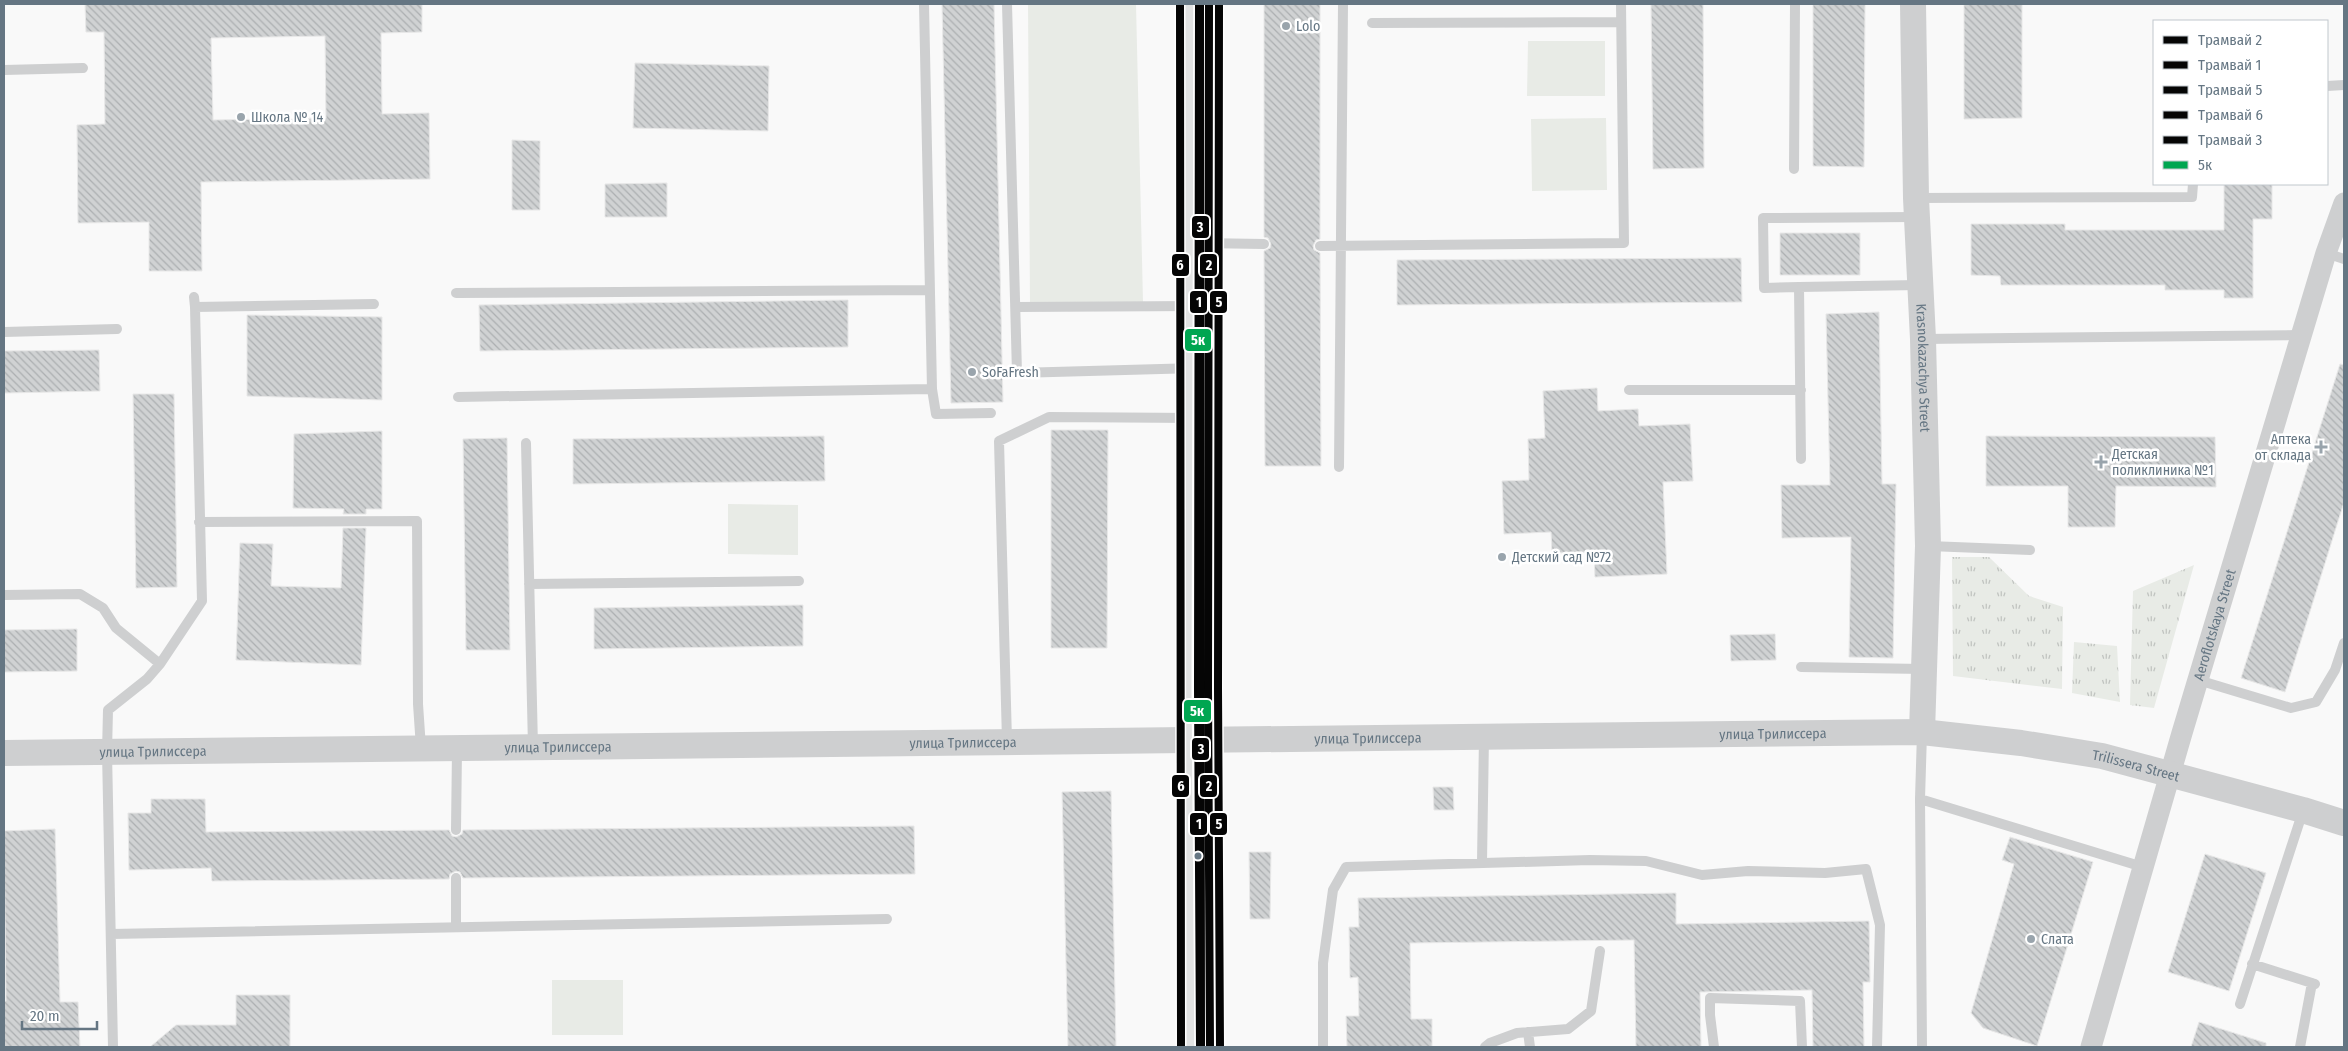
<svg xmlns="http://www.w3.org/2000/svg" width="2348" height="1051" font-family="'Fira Sans Condensed',sans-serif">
	<defs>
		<pattern id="grass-tufts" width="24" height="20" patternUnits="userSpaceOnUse" patternTransform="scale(1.25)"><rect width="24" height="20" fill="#e8ebe6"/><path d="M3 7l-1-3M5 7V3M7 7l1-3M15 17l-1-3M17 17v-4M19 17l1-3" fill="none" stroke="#c0c3c0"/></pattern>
		<pattern id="building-back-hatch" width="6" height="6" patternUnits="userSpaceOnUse" patternTransform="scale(1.25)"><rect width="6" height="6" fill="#d0d2d3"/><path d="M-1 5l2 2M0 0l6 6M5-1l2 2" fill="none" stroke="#acafb1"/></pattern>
	</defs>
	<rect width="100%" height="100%" fill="#f9f9f9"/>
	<path fill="url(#grass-tufts)" d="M 1952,557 L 1989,557 L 2029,596 L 2063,607 L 2062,689 L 1953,676 Z
		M 2194,565 L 2154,708 L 2130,705 L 2133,591 Z
		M 2074,642 L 2117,646 L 2120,702 L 2072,693 Z"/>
	<path fill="#e8ebe6" d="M 1028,4 L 1136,4 L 1143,302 L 1030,304 Z
		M 1528,41 L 1605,41 L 1605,96 L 1527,96 Z
		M 1606,118 L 1607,190 L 1532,191 L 1531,119 Z
		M 728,504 L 798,505 L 798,555 L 728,554 Z
		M 552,980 L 623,980 L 623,1035 L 552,1035 Z"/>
	<path fill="url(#building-back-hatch)" stroke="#e8e8e8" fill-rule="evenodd" d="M 85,4 L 422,4 L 422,32 L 381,33 L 382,114 L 429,113 L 430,179 L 201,182 L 202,271 L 149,271 L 149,222 L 78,223 L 77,125 L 105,124 L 104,32 L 86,32 ZM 325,36 L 326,118 L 213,120 L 211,38 Z
		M 942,4 L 994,4 L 1003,402 L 951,403 Z
		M 1264,4 L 1320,4 L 1320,239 L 1316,240 L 1313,246 L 1314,250 L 1320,253 L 1321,466 L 1265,466 L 1264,251 L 1270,248 L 1271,244 L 1268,238 L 1264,237 Z
		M 1651,4 L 1703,4 L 1704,168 L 1653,169 Z
		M 1813,4 L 1865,4 L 1864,167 L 1813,166 Z
		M 1964,4 L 2022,4 L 2022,118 L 1964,119 Z
		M 635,63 L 769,66 L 768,131 L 633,128 Z
		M 512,140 L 540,141 L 540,210 L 512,210 Z
		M 667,183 L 667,217 L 605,217 L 605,184 Z
		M 2224,184 L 2272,184 L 2272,219 L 2253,219 L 2253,298 L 2224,298 L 2224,290 L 2165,290 L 2165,285 L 2001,285 L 2000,276 L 1971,275 L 1971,224 L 2065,224 L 2065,230 L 2224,230 Z
		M 1780,233 L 1860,233 L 1860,275 L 1780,275 Z
		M 1741,258 L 1742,302 L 1397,305 L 1397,260 Z
		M 848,300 L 848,347 L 480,351 L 479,305 Z
		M 1879,312 L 1882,484 L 1896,484 L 1893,658 L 1849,657 L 1851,537 L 1782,538 L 1781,485 L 1830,485 L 1826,314 Z
		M 247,315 L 382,317 L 382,400 L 247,396 Z
		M 99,350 L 100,391 L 4,393 L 4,351 Z
		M 2340,364 L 2344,365 L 2344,502 L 2285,692 L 2241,678 Z
		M 1597,388 L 1598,411 L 1638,409 L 1639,426 L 1690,424 L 1693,481 L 1663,482 L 1667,574 L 1595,577 L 1594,552 L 1552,553 L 1551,532 L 1504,534 L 1502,481 L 1529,480 L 1528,439 L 1545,438 L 1543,391 Z
		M 133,394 L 174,394 L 177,587 L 136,588 Z
		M 1051,430 L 1108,430 L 1107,648 L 1051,648 Z
		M 382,431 L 382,509 L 366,509 L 366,514 L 343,514 L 344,509 L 293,508 L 294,434 Z
		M 824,436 L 825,481 L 573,484 L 573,439 Z
		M 1986,436 L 2215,437 L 2216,487 L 2116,486 L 2115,527 L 2068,527 L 2068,486 L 1986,486 Z
		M 507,438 L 510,650 L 466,650 L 463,439 Z
		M 343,528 L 366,528 L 361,665 L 236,660 L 240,543 L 273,544 L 271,586 L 341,588 Z
		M 803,605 L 803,646 L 594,649 L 594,608 Z
		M 77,629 L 77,671 L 4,672 L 4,630 Z
		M 1775,634 L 1776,660 L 1731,661 L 1730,635 Z
		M 1433,787 L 1453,787 L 1454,810 L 1434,810 Z
		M 1111,791 L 1116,1047 L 1068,1047 L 1062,792 Z
		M 151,799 L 205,799 L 206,832 L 449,830 L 452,836 L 456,837 L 462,834 L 463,830 L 914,826 L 915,874 L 463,878 L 460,872 L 456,871 L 450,874 L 449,879 L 212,881 L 211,868 L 129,870 L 128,813 L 151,813 Z
		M 55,829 L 60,1002 L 78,1002 L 80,1047 L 4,1047 L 4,1001 L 6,1001 L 4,831 Z
		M 2010,837 L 2093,862 L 2037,1046 L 1983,1028 L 1971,1013 L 2014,864 L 2002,860 Z
		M 1249,852 L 1271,852 L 1270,919 L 1250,919 Z
		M 2205,854 L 2266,873 L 2229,991 L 2168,972 Z
		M 1676,893 L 1676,924 L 1869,921 L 1870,982 L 1863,982 L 1864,1047 L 1813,1047 L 1812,990 L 1700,992 L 1701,1047 L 1636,1047 L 1634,940 L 1410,943 L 1411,1019 L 1432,1019 L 1432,1047 L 1347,1047 L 1346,1016 L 1359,1016 L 1358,977 L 1350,978 L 1349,927 L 1359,927 L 1358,898 Z
		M 236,995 L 290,995 L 290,1047 L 150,1047 L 176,1025 L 236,1025 Z
		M 2199,1022 L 2266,1043 L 2266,1047 L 2191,1047 Z"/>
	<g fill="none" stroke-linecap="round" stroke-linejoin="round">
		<defs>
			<path id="secondary" d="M 1199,4 L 1197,689 L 1200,1047"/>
		</defs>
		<use href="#secondary" stroke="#d5d6d7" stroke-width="30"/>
		<path stroke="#cecfd0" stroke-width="10" d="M 924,4 L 932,389 L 936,414 L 991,413
			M 1007,4 L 1017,373 L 1197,368
			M 1372,23 L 1621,22
			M 4,70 L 83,68
			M 2327,86 L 2344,85
			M 1794,169 L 1795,4
			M 1917,198 L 2192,197 L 2193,184
			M 1200,243 L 1264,244
			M 1320,246 L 1624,243 L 1621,4
			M 2326,253 L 2344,259
			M 1799,287 L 1764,288 L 1763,218 L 1915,217
			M 456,293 L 930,290
			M 194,297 L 195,307
			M 1016,307 L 1197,306
			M 4,332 L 117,329
			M 1923,339 L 2302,335
			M 1629,390 L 1801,390
			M 458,397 L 932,389
			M 526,443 L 533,747
			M 1801,459 L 1799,287 L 1919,285
			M 1339,467 L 1343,4
			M 199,522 L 417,521 L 418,704 L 421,748
			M 1929,546 L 2030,550
			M 529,584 L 799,581
			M 4,595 L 80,594 L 103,608 L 116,628 L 160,664
			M 1801,667 L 1923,669
			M 2198,680 L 2291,708 L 2316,702 L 2335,670 L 2344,643
			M 1007,741 L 999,441 L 1049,417 L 1196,418
			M 1920,799 L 2143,867
			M 456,830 L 457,749
			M 1482,862 L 1484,737
			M 456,927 L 456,878
			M 111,934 L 887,919
			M 2252,964 L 2315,984
			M 2240,1004 L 2303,811
			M 1528,1032 L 1530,1047
			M 113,1047 L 107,752 L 108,710 L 147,679 L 160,664 L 202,601 L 195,307 L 374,304
			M 1323,1047 L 1323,963 L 1333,890 L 1346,867 L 1590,860 L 1646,861 L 1702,875 L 1748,871 L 1825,873 L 1866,869 L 1880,925 L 1877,1047
			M 1485,1047 L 1490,1043 L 1517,1033 L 1568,1029 L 1591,1011 L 1600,951
			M 1714,1047 L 1710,1015 L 1710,998 L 1800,1001 L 1802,1047
			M 1922,1047 L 1920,799 L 1922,733
			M 2300,1047 L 2312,983"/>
		<path stroke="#cecfd0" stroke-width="21" id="s1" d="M 2091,1047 L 2182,733 L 2326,253 L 2344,203"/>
		<g stroke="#cecfd0" stroke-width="26">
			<path id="s2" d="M 1913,4 L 1916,198 L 1923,339 L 1928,546 L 1922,732"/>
			<path id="s3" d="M 4,753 L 1922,732 L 2021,743 L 2102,756 L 2303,810 L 2344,823"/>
		</g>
		<use href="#secondary" stroke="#e1e2e2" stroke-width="28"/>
		<defs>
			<path id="bus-1" d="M 1199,4 L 1197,689 L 1200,1047"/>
		</defs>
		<use href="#bus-1" stroke="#fff" stroke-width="11"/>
		<use href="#bus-1" stroke="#00a651" stroke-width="8"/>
		<defs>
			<path id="tram-1" d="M 1209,4 L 1208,688 L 1210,1047"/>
			<path id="tram-2" d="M 1199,4 L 1198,688 L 1200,1047"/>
			<path id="tram-3" d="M 1219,4 L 1218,688 L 1220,1047"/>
			<path id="tram-4" d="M 1180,4 L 1181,1047"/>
			<path id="tram-5" d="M 1200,4 L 1201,1047"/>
		</defs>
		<use href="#tram-1" stroke="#fff" stroke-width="11"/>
		<use href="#tram-2" stroke="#fff" stroke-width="11"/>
		<use href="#tram-3" stroke="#fff" stroke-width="11"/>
		<use href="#tram-4" stroke="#fff" stroke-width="11"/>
		<use href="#tram-5" stroke="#fff" stroke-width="11"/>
		<use href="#tram-1" stroke="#050505" stroke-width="8"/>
		<use href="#tram-2" stroke="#050505" stroke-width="8"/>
		<use href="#tram-3" stroke="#050505" stroke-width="8"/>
		<use href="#tram-4" stroke="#050505" stroke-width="8"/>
		<use href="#tram-5" stroke="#050505" stroke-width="8"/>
	</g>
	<g fill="#99a4ac" stroke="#fff" stroke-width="2">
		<circle cx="1286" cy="26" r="5"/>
		<circle cx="241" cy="117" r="5"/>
		<circle cx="972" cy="372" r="5"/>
		<path d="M2318.5 439.5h5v5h5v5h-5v5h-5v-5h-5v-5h5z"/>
		<path d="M2098.5 454.5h5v5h5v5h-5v5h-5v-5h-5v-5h5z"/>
		<circle cx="1502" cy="557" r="5"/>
		<circle cx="2031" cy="939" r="5"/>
	</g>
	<circle fill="#657683" stroke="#fff" stroke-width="2" cx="1198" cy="856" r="4.5"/>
	<g text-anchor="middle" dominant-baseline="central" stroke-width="5" stroke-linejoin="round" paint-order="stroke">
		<g font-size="14" fill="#657683" stroke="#fff" text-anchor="start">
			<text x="1296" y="26">Lolo</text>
			<text x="251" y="117">Школа № 14</text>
			<text x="982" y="372">SoFaFresh</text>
			<text x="2311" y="439" text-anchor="end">Аптека<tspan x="2311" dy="16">от склада</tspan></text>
			<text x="2112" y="454">Детская<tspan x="2112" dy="16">поликлиника №1</tspan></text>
			<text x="1512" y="557">Детский сад №72</text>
			<text x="2041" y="939">Слата</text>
		</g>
		<g font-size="14" fill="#657683" stroke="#fff">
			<text stroke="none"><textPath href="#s2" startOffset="364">Krasnokazachya Street</textPath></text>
			<text stroke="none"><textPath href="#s1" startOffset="440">Aeroflotskaya Street</textPath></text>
			<text stroke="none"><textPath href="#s3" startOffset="1769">улица Трилиссера</textPath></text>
			<text stroke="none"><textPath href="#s3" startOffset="1364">улица Трилиссера</textPath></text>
			<text stroke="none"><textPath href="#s3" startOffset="959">улица Трилиссера</textPath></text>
			<text stroke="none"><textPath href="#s3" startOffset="554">улица Трилиссера</textPath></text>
			<text stroke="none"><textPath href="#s3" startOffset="149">улица Трилиссера</textPath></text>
			<text stroke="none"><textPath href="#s3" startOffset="2135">Trilissera Street</textPath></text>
		</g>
	</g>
	<g stroke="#fff" stroke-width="2">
		<rect x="1191" y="215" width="19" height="24" rx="5" fill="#050505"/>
		<rect x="1171" y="253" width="19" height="24" rx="5" fill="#050505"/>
		<rect x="1199" y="253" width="19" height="24" rx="5" fill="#050505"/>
		<rect x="1189" y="290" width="19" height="24" rx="5" fill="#050505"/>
		<rect x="1209" y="290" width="19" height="24" rx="5" fill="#050505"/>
		<rect x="1184" y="328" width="28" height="24" rx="5" fill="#00a651"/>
		<rect x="1183" y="699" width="29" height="24" rx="5" fill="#00a651"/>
		<rect x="1191" y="737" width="19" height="24" rx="5" fill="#050505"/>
		<rect x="1171" y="774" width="19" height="24" rx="5" fill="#050505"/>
		<rect x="1199" y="774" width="19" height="24" rx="5" fill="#050505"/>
		<rect x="1189" y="812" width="19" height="24" rx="5" fill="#050505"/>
		<rect x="1209" y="812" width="19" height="24" rx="5" fill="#050505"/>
	</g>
	<g font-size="14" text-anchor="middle" font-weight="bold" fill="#fff">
		<text x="1200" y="232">3</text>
		<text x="1180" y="270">6</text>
		<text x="1209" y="270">2</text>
		<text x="1199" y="307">1</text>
		<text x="1219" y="307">5</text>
		<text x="1198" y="345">5к</text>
		<text x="1197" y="716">5к</text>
		<text x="1201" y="754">3</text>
		<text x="1181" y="791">6</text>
		<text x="1209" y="791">2</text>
		<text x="1199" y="829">1</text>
		<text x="1219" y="829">5</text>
	</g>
	<rect width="2348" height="1051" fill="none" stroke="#657683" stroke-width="10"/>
	<rect x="2153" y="20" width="175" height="165" fill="#ffffff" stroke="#c1c8cd"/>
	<rect x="2163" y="36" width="25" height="8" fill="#050505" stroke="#c1c8cd"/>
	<text x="2198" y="45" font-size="15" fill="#657683">Трамвай 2</text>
	<rect x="2163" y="61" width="25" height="8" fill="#050505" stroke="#c1c8cd"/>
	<text x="2198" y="70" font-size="15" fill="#657683">Трамвай 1</text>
	<rect x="2163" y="86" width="25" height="8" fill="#050505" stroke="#c1c8cd"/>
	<text x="2198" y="95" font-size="15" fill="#657683">Трамвай 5</text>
	<rect x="2163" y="111" width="25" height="8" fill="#050505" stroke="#c1c8cd"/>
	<text x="2198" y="120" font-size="15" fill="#657683">Трамвай 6</text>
	<rect x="2163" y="136" width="25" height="8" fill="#050505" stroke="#c1c8cd"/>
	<text x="2198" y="145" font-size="15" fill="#657683">Трамвай 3</text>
	<rect x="2163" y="161" width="25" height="8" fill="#00a651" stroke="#c1c8cd"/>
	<text x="2198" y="170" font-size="15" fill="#657683">5к</text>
	<path d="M22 1021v8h75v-8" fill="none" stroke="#657683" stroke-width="2.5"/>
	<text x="30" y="1021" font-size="15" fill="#657683" stroke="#ffffff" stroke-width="4" paint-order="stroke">20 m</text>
</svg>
